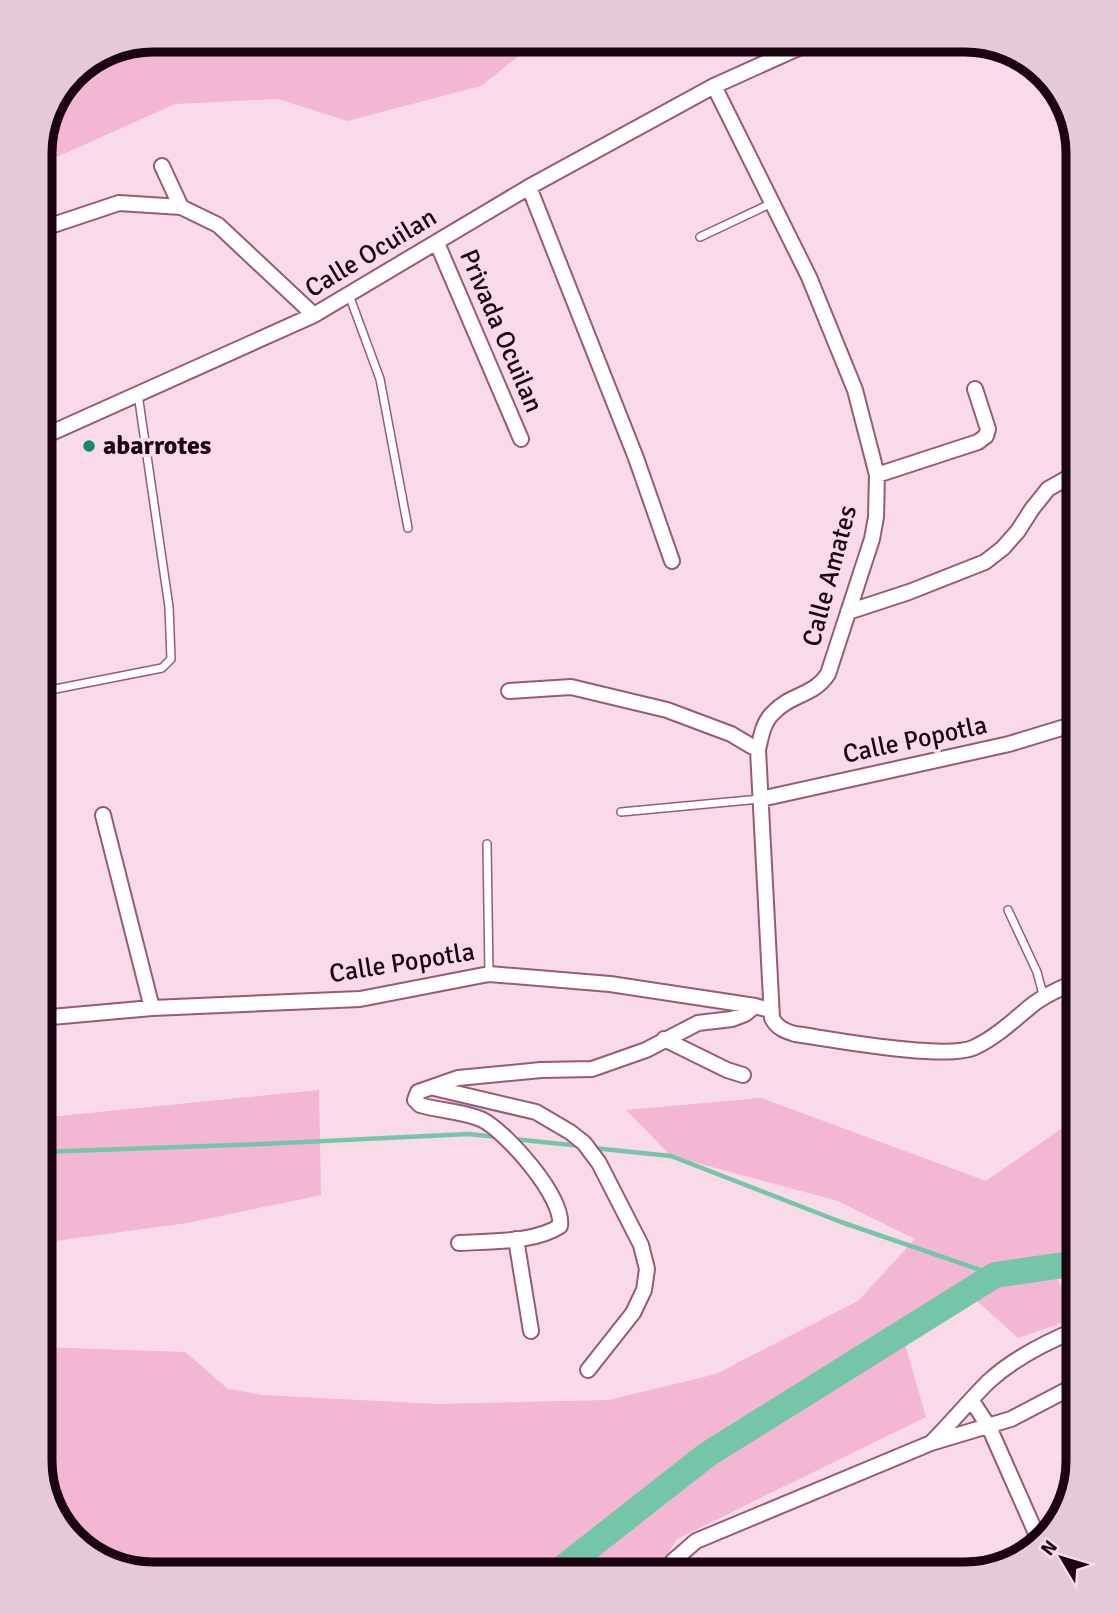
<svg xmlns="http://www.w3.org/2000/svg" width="1118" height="1614" font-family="Signika,sans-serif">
	<rect width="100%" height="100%" fill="#f8dae8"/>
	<path fill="#f3b6d3" d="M 154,40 L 539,40 L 481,86 L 347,121 L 279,99 L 175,104 L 41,164 L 41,146 L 79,69 Z
		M 319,1090 L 321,1195 L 187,1223 L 40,1243 L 40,1118 Z
		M 761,1098 L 986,1181 L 1078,1117 L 1078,1258 L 1055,1274 L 1076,1318 L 1018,1338 L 965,1290 L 905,1344 L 926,1417 L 677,1539 L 655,1574 L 147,1574 L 97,1558 L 55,1517 L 40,1460 L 40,1347 L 185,1352 L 228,1389 L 263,1395 L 436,1404 L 609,1400 L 716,1374 L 858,1301 L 915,1239 L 838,1201 L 671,1156 L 626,1110 Z"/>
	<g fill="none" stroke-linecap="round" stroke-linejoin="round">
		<path stroke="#75c6a9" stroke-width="4.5" d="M 513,1139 L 581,1146
			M 593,1148 L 671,1156 L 841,1222 L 995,1275
			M 40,1152 L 263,1144 L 468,1134 L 497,1137"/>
		<path stroke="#75c6a9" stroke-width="26" d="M 555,1574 L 708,1454 L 995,1275 L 1078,1263"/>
		<defs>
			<path id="service" d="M 700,237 L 772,203
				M 349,295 L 380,379 L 408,528
				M 40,692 L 162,668 L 171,659 L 169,607 L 138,394
				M 621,812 L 760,799
				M 487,844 L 489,974
				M 1008,910 L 1037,972 L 1044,998"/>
			<path id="minor" d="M 714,86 L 809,277 L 855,390 L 877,475 L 876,517 L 872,539 L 828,674 C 814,696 790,694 773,713 C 763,722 761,737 758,750 L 772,1018 C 777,1028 785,1031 795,1034 C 831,1039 947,1061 975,1047 C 996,1037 1013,1021 1031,1006 C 1043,996 1063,987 1078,981
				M 162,166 L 181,207
				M 529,187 L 636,458 L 672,561
				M 41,229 L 119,203 L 181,207 L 218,225 L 314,315
				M 437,243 L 521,439
				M 40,438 L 314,315 L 529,187 L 714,86 L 816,40
				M 877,475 L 978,442 L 986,436 L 988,429 L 975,389
				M 848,612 L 909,592 L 985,562 L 1003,548 L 1018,531 L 1032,509 L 1048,489 L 1078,472
				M 509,691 L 571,687 L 667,710 L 731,734 L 758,750
				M 761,799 L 1009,744 L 1078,723
				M 103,815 L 152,1008
				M 40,1018 L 152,1008 L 360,999 L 489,974 L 610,984 L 755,1006 L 770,1010
				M 664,1039 L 727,1070 L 743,1075
				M 434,1088 L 536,1112 L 570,1132 L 584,1143 L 599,1163 L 641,1245 L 647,1269 L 644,1290 L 633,1313 L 588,1370
				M 516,1239 L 531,1331
				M 459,1243 C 488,1241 535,1243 560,1226 C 564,1197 508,1134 483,1120 C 464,1111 440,1111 420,1105 L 415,1100 L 418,1092 L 458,1078 L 541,1070 L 592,1069 L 646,1050 L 698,1023 L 732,1019 L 745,1014 L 755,1006
				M 972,1401 L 989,1427 L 1039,1540
				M 932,1442 C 951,1423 969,1401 988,1382 C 1014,1358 1046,1342 1078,1329
				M 666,1574 L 673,1561 L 696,1541 L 931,1443 L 1011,1419 L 1078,1384"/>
		</defs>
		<use href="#service" stroke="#995979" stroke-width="10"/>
		<use href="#minor" stroke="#995979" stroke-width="18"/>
		<use href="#service" stroke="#fff" stroke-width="7"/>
		<use href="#minor" stroke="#fff" stroke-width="14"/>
	</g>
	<circle fill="#138969" stroke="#f8dae8" stroke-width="2.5" cx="89" cy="446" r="7"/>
	<g text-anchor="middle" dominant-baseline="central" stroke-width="7" stroke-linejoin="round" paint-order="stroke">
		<g font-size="26" fill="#1a040f" stroke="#f8dae8">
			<text transform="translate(371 253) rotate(-31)">Calle Ocuilan</text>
			<text transform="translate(501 331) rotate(67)">Privada Ocuilan</text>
			<text transform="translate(830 576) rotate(-75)">Calle Amates</text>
			<text transform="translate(915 740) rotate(-12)">Calle Popotla</text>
			<text transform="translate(402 963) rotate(-9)">Calle Popotla</text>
		</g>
		<g font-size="26" font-weight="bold" fill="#1a040f" stroke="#f8dae8" text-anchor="start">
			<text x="103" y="446">abarrotes</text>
		</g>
	</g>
	<path d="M0 0H1118V1614H0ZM153 52H965A101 101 0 0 1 1066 153V1461A101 101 0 0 1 965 1562H153A101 101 0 0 1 52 1461V153A101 101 0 0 1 153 52Z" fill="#e6c9d7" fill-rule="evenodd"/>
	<path fill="none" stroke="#1a040f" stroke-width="9" d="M153 52H965A101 101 0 0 1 1066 153V1461A101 101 0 0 1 965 1562H153A101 101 0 0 1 52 1461V153A101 101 0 0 1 153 52Z"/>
	<g transform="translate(1062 1558) rotate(308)" stroke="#f8dae8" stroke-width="5" paint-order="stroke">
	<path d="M0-5L12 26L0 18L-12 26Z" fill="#1a040f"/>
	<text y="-10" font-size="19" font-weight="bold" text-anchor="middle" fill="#1a040f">N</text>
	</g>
</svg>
